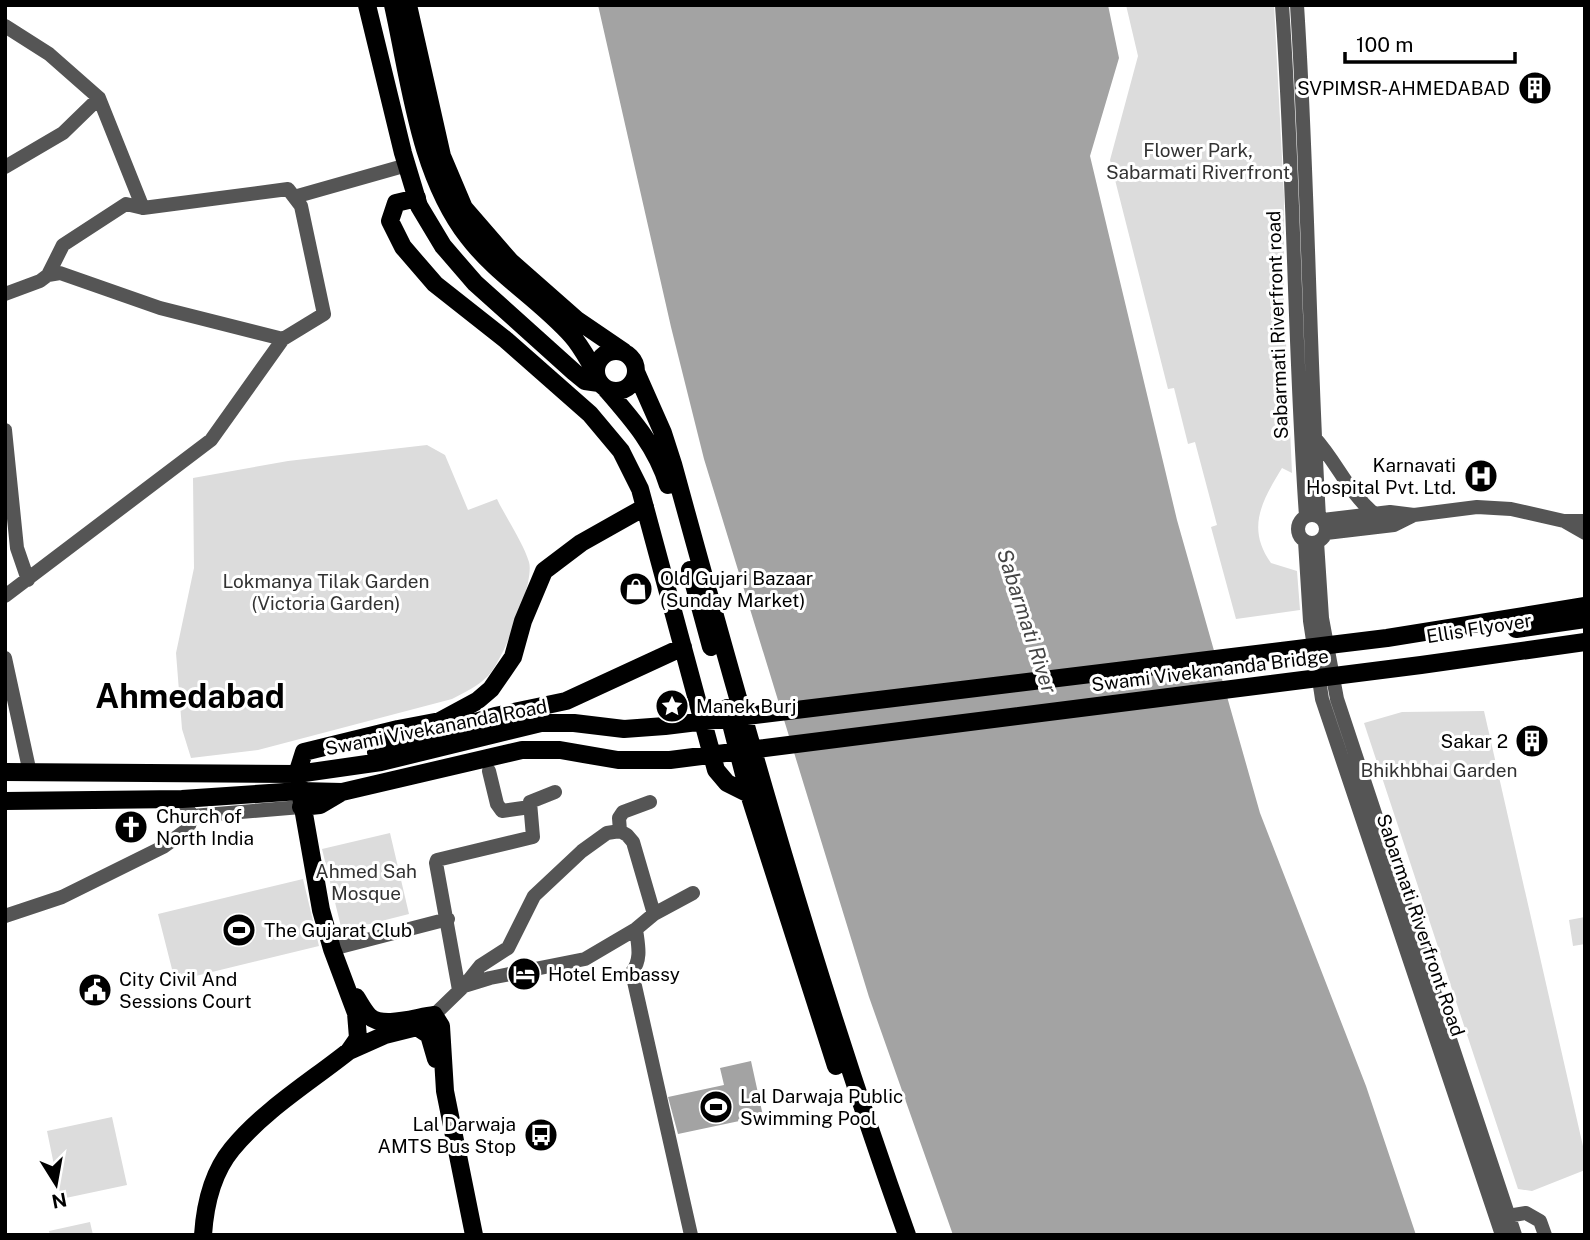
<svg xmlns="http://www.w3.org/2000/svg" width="1590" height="1240" font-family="'Public Sans',sans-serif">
	<rect width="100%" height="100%" fill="#fff"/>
	<path fill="#dcdcdc" d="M 1126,5 L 1274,5 L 1284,196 L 1284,299 L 1292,473 L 1282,468 C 1262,501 1246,528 1271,563 L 1297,571 L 1300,610 L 1236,619 L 1211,527 L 1217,525 L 1195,442 L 1188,444 L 1174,388 L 1168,389 L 1110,160 L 1138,56 Z
		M 427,445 L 445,455 L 468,510 L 497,499 C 506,518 523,542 529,562 C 535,582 503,660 488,676 C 477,687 465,692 452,699 L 258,750 L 191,758 L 182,729 L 176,653 L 194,568 L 193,478 L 288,461 Z
		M 1484,711 L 1585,1155 L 1585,1170 L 1532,1191 L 1518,1189 L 1364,723 L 1402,712 Z
		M 390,833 L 409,914 L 342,931 L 322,849 Z
		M 303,879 L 319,946 L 175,981 L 158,914 Z
		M 1585,917 L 1585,944 L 1573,946 L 1569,920 Z
		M 112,1117 L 127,1185 L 61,1199 L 47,1131 Z
		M 90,1222 L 93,1235 L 50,1235 L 49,1231 Z"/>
	<path fill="#a3a3a3" d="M 598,5 L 1108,5 L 1119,58 L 1090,156 L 1177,520 L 1260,813 L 1366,1086 L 1416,1235 L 953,1235 L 869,997 L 704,459 L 671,327 Z
		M 751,1061 L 763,1116 L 678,1134 L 668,1097 L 724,1085 L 720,1068 Z"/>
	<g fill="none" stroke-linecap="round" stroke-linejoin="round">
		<path stroke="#555" stroke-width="14" d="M 1282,5 C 1294,175 1294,346 1306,516
			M 1297,5 C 1308,175 1309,346 1319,517
			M 5,26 L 49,54 L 99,98
			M 5,167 L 63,133 L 99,98 L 143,208
			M 294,197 L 407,165
			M 48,275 L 60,273 L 160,308 L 283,339
			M 5,294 L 40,281 L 48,275 L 63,245 L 126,204 L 143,208 L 288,189 L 301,206 L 324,314 L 283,339 L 211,440 L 5,596
			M 5,430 L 17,548 L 28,580
			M 1314,437 C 1338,464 1346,489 1374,514
			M1298 529a14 14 0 1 1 28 0a14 14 0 1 1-28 0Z
			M 1323,520 L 1390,512 L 1414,515 L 1477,507 L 1511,509 L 1564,521 L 1585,521
			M 1564,521 L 1585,533
			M 1326,533 L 1394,525 L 1414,515
			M 1305,541 L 1310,621 L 1322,699 L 1502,1235
			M 1317,542 L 1322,618 L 1337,699 L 1515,1235
			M 5,658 L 30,773
			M 489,771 L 497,804 L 502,811 L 530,807
			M 192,816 L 301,807
			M 620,831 L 619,818 L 623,812 L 650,802
			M 5,916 L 62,897 L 163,847 L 188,829 L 192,816 L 182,799
			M 636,929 C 638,945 642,959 632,972 L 633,977 L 691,1235
			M 332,949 L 448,919
			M 464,986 L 480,966 L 508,948 L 534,896 L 582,851 L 607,833 L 620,831 L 627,835 L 633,842 L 654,914
			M 459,990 L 436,863 L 437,860 L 533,837 L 530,802 L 555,792
			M 434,1015 L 464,986 L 490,978 L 585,959 L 636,929 L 654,914 L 693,893
			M 1502,1217 L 1526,1213 L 1540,1221 L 1545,1235"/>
		<path stroke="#000" stroke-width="18" d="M 367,5 L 403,153 L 419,206 L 443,246 L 475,283 L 574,372 L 585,381 L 599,383
			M 393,5 C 410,81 419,174 468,237 C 497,275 540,300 572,336 C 581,346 588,360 595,371
			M 408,5 L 442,156 L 464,208 L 510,261 L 577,320 L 624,352
			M 417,198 L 396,203 L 390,221 L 403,247 L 435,284 L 506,340 L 590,414 L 621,451 L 640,489 L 716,770 L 727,783 L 749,794
			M596 371a20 20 0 1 1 40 0a20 20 0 1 1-40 0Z
			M 636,372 L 663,433 L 673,464 C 744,723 816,982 907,1235
			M 606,389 C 632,419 656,446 668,485
			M 690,570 L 711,647
			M 1516,629 L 1585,619
			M 727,708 L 749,794 L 836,1066
			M 376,752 L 495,716 L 566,701 L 683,647
			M 5,772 L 297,774 L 381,762 L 541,723 L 574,723 L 624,729 L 665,726 L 1387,638 L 1585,606
			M 5,801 L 182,799 L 300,791 L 342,792 L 522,750 L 560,750 L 618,760 L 670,760 L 1421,665 L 1585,642
			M 301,807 L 320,805 L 342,792
			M 356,997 C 360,1003 364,1011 369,1016 C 382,1029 416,1017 434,1015 L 441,1026 L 445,1091 L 474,1235
			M 349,1051 L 385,1035 L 417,1027 L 429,1035 L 436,1059
			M 203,1235 C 205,1205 213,1172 232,1149 C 264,1110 310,1082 349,1051 L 358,1038 L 356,1013 L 332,949 L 321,910 L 297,774 L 304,752 L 398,729 L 440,721 L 477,701 L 491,689 L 513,657 L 523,621 L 544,571 L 581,543 L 645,507"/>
	</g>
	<defs>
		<symbol id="building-disc" viewBox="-11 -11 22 22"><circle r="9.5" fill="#000" stroke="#fff"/><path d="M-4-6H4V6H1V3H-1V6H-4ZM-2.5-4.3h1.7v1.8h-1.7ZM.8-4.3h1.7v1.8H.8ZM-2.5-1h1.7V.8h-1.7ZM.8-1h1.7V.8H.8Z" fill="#fff"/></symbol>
		<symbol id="hospital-disc" viewBox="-11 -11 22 22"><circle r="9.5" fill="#000" stroke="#fff"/><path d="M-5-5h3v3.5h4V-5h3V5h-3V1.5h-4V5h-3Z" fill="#fff"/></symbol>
		<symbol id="shop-disc" viewBox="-11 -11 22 22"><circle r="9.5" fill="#000" stroke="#fff"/><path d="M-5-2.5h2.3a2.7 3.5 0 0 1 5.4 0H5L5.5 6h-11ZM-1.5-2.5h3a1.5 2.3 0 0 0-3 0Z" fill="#fff"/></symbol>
		<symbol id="sight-disc" viewBox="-11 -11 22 22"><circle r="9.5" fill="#000" stroke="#fff"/><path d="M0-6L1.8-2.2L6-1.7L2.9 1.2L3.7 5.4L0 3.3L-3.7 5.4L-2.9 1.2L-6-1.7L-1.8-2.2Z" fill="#fff"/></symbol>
		<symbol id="church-disc" viewBox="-11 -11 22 22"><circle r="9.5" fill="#000" stroke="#fff"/><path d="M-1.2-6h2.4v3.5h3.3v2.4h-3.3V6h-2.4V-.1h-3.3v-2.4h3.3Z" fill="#fff"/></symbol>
		<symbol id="stadium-disc" viewBox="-11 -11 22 22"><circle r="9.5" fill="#000" stroke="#fff"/><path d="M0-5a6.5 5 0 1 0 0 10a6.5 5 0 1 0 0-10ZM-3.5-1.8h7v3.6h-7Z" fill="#fff"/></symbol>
		<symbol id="hotel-disc" viewBox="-11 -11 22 22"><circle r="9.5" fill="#000" stroke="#fff"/><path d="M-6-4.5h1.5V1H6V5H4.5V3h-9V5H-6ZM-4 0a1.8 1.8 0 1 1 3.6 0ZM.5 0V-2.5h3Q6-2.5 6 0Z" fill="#fff"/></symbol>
		<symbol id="civic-disc" viewBox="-11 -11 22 22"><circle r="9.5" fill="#000" stroke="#fff"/><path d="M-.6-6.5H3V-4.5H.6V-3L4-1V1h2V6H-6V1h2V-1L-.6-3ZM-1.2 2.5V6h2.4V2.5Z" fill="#fff"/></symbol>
		<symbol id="bus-disc" viewBox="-11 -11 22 22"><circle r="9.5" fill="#000" stroke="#fff"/><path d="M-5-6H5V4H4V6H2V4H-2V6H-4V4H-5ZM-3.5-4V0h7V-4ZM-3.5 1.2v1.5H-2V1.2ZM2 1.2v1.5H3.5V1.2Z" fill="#fff"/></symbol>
	</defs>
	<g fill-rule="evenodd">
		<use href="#building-disc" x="1516" y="69" width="38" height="38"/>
		<use href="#hospital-disc" x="1462" y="457" width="38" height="38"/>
		<use href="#shop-disc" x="617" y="570" width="38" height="38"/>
		<use href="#sight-disc" x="653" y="687" width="38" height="38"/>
		<use href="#building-disc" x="1513" y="722" width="38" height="38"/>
		<use href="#church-disc" x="112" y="808" width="38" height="38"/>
		<use href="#stadium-disc" x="220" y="911" width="38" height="38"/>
		<use href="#hotel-disc" x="505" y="955" width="38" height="38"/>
		<use href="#civic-disc" x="76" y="971" width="38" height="38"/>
		<use href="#stadium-disc" x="697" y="1088" width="38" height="38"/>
		<use href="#bus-disc" x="522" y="1116" width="38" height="38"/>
	</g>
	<g text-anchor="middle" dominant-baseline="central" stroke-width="6" stroke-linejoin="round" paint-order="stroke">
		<g font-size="19" fill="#000" stroke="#fff" text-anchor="start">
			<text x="1510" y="88" text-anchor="end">SVPIMSR-AHMEDABAD</text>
			<text x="1456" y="465" text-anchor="end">Karnavati<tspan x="1456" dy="22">Hospital Pvt. Ltd.</tspan></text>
			<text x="660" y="578">Old Gujari Bazaar<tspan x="660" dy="22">(Sunday Market)</tspan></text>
			<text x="696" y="706">Manek Burj</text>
			<text x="1508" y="741" text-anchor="end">Sakar 2</text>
			<text x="156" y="816">Church of<tspan x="156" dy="22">North India</tspan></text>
			<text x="264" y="930">The Gujarat Club</text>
			<text x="548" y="974">Hotel Embassy</text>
			<text x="119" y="979">City Civil And<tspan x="119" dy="22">Sessions Court</tspan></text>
			<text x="740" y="1096">Lal Darwaja Public<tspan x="740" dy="22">Swimming Pool</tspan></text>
			<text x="516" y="1124" text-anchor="end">Lal Darwaja<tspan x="516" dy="22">AMTS Bus Stop</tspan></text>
		</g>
		<g font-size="19" fill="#333" stroke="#fff">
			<text x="1198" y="150">Flower Park,<tspan x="1198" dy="22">Sabarmati Riverfront</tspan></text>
			<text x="326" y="581">Lokmanya Tilak Garden<tspan x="326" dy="22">(Victoria Garden)</tspan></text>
			<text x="1439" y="770">Bhikhbhai Garden</text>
			<text x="366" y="871">Ahmed Sah<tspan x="366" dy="22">Mosque</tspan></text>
		</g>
		<g font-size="19" fill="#000" stroke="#fff">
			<text transform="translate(1277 325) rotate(-92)">Sabarmati Riverfront road</text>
			<text transform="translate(1479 628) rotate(-9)">Ellis Flyover</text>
			<text transform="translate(1210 670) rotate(-7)">Swami Vivekananda Bridge</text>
			<text transform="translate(436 727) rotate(-11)">Swami Vivekananda Road</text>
			<text transform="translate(1421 925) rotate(71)">Sabarmati Riverfront Road</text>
		</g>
		<g font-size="21" font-style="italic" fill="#444" stroke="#fff">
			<text transform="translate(1027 621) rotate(72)">Sabarmati River</text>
		</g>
		<g font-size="33" font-weight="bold" fill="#000" stroke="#fff">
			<text x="190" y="696">Ahmedabad</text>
		</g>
	</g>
	<rect width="1590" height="1240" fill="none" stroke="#000000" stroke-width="14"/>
	<g transform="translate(56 1184) rotate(169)" stroke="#ffffff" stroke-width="5" paint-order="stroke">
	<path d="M0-5L12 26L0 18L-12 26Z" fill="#000000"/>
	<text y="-10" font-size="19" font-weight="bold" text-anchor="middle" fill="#000000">N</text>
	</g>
	<path d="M1345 52v10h170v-10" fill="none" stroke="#000000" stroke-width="3.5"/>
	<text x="1356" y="52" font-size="21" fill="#000000" stroke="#ffffff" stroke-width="5" paint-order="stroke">100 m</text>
</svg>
